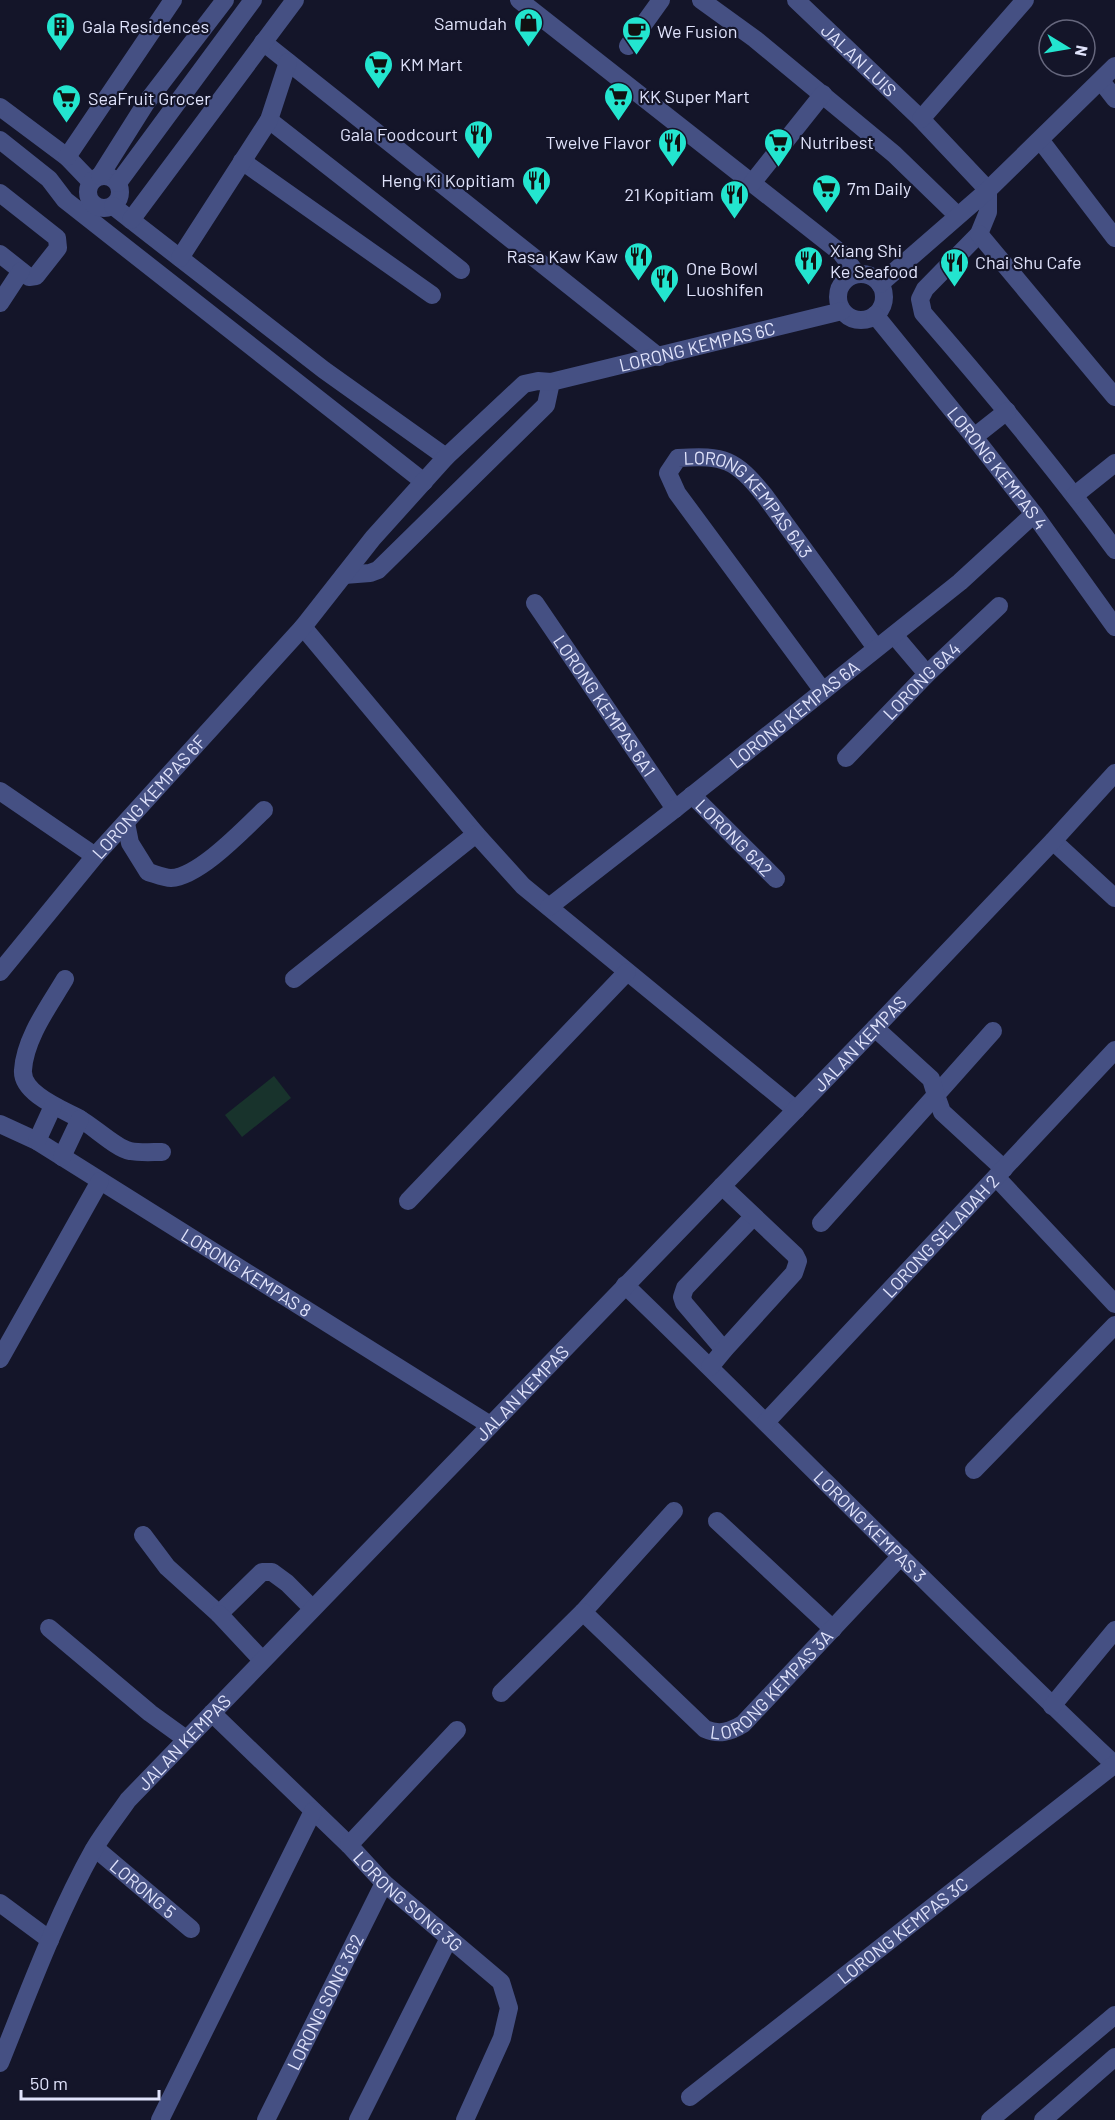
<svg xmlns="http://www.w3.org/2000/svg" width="1115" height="2120" font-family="Barlow,sans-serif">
	<rect width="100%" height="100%" fill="#141529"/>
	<path fill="#18332c" d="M 274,1076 L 291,1098 L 242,1137 L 225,1115 Z"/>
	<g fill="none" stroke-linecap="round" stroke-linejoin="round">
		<g stroke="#455083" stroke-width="18">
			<path d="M 519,0 L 841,253 L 857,274"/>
			<path d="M 701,0 L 755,39 L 894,154 L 957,215"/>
			<path id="s1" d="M 796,0 L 921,119 L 988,190"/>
			<path d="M 263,42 L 659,357"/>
			<path d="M 628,46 L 661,0"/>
			<path d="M 1101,81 L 1115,99"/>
			<path d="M 0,107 L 67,157 L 91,182"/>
			<path d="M 921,119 L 1025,0"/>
			<path d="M 269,120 L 461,270"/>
			<path d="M 0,140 L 49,179 L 65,200 L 424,482"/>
			<path d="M 1041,141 L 1115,238"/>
			<path d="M 67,157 L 173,0"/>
			<path d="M 242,161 L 432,295"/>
			<circle cx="104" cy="192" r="16"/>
			<path d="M 100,176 L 146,103 L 225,0"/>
			<path d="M 118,183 L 253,0"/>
			<path d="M 752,183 L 823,94"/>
			<path d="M 988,190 L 988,212 L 979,234 L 925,289 L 920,299 L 923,313 C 990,390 1055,468 1115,550"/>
			<path d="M 0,193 L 57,238 L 58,248 L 36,276 L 29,277 L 0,254"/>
			<path d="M 113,206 L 324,370 L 446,457"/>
			<path d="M 131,220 L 295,0"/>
			<path d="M 979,234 L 1115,397"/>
			<path d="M 180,258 L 269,120 L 288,62"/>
			<circle cx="861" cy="297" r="23"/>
			<path d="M 880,284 L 988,190 L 1115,66"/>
			<path d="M 0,303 L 21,271"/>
			<path id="s2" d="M 875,315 L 974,437 L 1034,514 L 1115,627"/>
			<path d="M 974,437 L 1007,411"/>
			<path d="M 1075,495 L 1115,463"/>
			<path id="s3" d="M 344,575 L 370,573 L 378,570 L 546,405 L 551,382 L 842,311"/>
			<path id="s4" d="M 535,603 L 675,809"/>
			<path d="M 303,627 L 476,834 L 523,886 L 796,1110"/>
			<path d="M 894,635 L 927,674"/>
			<path id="s5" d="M 823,691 L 677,493 L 668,473 L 678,458 C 725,455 735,459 765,496 L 876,648"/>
			<path id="s6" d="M 846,758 L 927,674 L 999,606"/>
			<path d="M 0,791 L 95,856"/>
			<path id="s7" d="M 692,795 L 776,879"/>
			<path d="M 126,823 L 130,843 L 148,872 C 155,874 164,878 171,878 C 199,877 244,829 264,810"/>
			<path d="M 1053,841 L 1115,898"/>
			<path id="s8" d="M 549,907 L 675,809 L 960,582 L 1034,514"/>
			<path id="s9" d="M 0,972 L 95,856 L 303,627 L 373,538 L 446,457 L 524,384 L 538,381 L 551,382"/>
			<path d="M 65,979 C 49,1006 25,1038 23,1070 C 21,1094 64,1110 80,1119 C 93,1126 117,1149 130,1151 C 140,1153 152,1152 162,1152"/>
			<path d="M 294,979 L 476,834"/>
			<path d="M 993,1031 L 936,1095 L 942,1112 L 1004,1169"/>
			<path id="s10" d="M 0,1124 L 37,1141 L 490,1425"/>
			<path d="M 37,1141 L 53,1106"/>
			<path d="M 62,1157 L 80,1119"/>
			<path d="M 996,1177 L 1115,1304"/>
			<path d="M 408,1201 L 627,972"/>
			<path d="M 821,1223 L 936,1095 L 931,1079 L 875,1028"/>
			<path id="s11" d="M 625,1285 C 790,1444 949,1608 1115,1765"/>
			<path d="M 724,1350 L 684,1303 L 682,1297 L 685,1288 L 753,1217"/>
			<path d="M 0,1359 L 100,1181"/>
			<path d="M 710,1367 L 724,1350 L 794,1273 L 798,1261 L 795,1255 L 722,1186"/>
			<path id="s12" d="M 766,1422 L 1115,1050"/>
			<path d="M 974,1470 L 1115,1325"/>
			<path d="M 717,1521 L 833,1629"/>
			<path d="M 143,1535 L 167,1567 L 219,1614 L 262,1572 L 272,1572 L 287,1583 L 312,1608"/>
			<path d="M 583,1612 L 674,1511"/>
			<path d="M 219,1614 L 262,1660"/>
			<path d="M 49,1628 L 150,1713 L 186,1739"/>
			<path id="s13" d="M 501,1693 L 583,1612 L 705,1729 C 719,1735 730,1732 743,1724 L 901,1556"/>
			<path d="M 1052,1706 L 1115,1630"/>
			<path id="s14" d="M 212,1713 L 349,1845 L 384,1883 L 501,1982 L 509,2008 L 502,2038 L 465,2120"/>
			<path d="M 349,1845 L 457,1730"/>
			<path id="s15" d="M 95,1848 L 191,1929"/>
			<path d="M 0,1903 L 50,1940"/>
			<path id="s16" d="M 0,2063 C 29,1991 56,1917 94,1849 C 104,1832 117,1816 128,1800 L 875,1028 L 1053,841 L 1115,773"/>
			<path id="s17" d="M 690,2097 L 1115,1764"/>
			<path d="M 160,2120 L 313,1811"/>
			<path id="s18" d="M 266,2120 L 384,1883"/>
			<path d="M 358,2120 L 449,1938"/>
			<path d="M 990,2120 L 1115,2015"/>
			<path d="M 1043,2120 L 1115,2057"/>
		</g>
	</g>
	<defs>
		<symbol id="shop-pin" viewBox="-11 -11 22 30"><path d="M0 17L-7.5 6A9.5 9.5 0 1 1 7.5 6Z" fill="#23e5cf" stroke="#141529"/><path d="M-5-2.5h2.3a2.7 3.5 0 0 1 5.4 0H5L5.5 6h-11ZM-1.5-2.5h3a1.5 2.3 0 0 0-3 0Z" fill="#111"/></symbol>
		<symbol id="building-pin" viewBox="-11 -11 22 30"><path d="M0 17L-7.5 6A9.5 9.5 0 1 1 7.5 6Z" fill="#23e5cf" stroke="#141529"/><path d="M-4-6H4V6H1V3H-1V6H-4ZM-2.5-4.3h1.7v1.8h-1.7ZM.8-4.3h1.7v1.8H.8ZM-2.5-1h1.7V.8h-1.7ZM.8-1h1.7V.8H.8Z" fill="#111"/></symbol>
		<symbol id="cafe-pin" viewBox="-11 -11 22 30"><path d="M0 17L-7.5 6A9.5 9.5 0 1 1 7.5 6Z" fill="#23e5cf" stroke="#141529"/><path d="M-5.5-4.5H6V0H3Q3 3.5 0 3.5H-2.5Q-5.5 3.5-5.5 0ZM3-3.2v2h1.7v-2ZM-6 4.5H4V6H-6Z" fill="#111"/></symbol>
		<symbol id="supermarket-pin" viewBox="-11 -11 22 30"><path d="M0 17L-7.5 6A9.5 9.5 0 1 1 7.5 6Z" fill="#23e5cf" stroke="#141529"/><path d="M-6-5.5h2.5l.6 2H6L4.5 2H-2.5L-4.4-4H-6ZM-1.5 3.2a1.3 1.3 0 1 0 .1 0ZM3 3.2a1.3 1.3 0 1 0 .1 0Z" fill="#111"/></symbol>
		<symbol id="restaurant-pin" viewBox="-11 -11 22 30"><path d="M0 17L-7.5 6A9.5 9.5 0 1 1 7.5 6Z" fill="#23e5cf" stroke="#141529"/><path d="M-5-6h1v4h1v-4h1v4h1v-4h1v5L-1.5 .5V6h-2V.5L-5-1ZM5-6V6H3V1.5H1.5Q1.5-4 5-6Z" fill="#111"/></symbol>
	</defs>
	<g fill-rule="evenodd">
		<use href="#shop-pin" x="512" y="6" width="33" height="45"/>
		<use href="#building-pin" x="44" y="10" width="33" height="45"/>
		<use href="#cafe-pin" x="620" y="14" width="33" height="45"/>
		<use href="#supermarket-pin" x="362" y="48" width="33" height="45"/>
		<use href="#supermarket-pin" x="602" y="80" width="33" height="45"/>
		<use href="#supermarket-pin" x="50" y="82" width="33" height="45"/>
		<use href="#restaurant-pin" x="462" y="118" width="33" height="45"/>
		<use href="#restaurant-pin" x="656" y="126" width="33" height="45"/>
		<use href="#supermarket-pin" x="762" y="126" width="33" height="45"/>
		<use href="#restaurant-pin" x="520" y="164" width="33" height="45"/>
		<use href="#supermarket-pin" x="810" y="172" width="33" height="45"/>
		<use href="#restaurant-pin" x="718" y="178" width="33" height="45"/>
		<use href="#restaurant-pin" x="622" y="240" width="33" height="45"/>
		<use href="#restaurant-pin" x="792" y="244" width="33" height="45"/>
		<use href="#restaurant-pin" x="938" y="246" width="33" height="45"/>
		<use href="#restaurant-pin" x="648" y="262" width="33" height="45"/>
	</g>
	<g text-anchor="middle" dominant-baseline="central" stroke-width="4.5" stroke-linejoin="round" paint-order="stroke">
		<g font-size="18" fill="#e0e3fb" stroke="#141529" text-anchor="start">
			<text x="507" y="23" text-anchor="end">Samudah</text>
			<text x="82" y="26">Gala Residences</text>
			<text x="657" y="31">We Fusion</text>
			<text x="400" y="64">KM Mart</text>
			<text x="639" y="96">KK Super Mart</text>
			<text x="88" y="98">SeaFruit Grocer</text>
			<text x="458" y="134" text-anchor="end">Gala Foodcourt</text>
			<text x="651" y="142" text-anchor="end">Twelve Flavor</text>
			<text x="800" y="142">Nutribest</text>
			<text x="515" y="180" text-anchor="end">Heng Ki Kopitiam</text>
			<text x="847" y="188">7m Daily</text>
			<text x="714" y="194" text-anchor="end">21 Kopitiam</text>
			<text x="830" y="250">Xiang Shi<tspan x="830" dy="21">Ke Seafood</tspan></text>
			<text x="618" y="256" text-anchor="end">Rasa Kaw Kaw</text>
			<text x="975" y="262">Chai Shu Cafe</text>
			<text x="686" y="268">One Bowl<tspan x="686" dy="21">Luoshifen</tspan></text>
		</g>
		<g font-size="18" fill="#e0e3fb" stroke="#141529">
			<text stroke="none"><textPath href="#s1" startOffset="87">JALAN LUIS</textPath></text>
			<text stroke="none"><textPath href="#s3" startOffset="444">LORONG KEMPAS 6C</textPath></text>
			<text stroke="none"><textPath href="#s2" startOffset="196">LORONG KEMPAS 4</textPath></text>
			<text stroke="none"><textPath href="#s5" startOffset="376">LORONG KEMPAS 6A3</textPath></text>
			<text stroke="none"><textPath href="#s6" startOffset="108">LORONG 6A4</textPath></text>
			<text stroke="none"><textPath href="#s4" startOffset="124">LORONG KEMPAS 6A1</textPath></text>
			<text stroke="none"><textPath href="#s8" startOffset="312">LORONG KEMPAS 6A</textPath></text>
			<text stroke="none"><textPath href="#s9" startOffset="230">LORONG KEMPAS 6F</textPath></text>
			<text stroke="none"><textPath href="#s7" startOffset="60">LORONG 6A2</textPath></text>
			<text stroke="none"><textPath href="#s16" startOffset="1346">JALAN KEMPAS</textPath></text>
			<text stroke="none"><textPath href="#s12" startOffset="255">LORONG SELADAH 2</textPath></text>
			<text stroke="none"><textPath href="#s10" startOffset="288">LORONG KEMPAS 8</textPath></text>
			<text stroke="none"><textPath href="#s16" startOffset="860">JALAN KEMPAS</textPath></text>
			<text stroke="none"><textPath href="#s11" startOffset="344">LORONG KEMPAS 3</textPath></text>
			<text stroke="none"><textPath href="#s13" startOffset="370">LORONG KEMPAS 3A</textPath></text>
			<text stroke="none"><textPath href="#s16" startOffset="374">JALAN KEMPAS</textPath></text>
			<text stroke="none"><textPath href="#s15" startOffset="63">LORONG 5</textPath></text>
			<text stroke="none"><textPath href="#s14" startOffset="272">LORONG SONG 3G</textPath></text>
			<text stroke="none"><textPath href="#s17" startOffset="270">LORONG KEMPAS 3C</textPath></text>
			<text stroke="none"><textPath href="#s18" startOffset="132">LORONG SONG 3G2</textPath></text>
		</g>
	</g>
	<g transform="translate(1067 48) rotate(101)"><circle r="28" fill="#141529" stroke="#66677d" stroke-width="1.5"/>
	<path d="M0-4.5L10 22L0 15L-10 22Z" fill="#23e5cf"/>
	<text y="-9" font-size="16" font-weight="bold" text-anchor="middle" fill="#e0e3fb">N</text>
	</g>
	<path d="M21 2090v9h138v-9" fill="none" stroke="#e0e3fb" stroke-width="3"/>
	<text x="30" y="2090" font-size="18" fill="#e0e3fb" stroke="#141529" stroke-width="4.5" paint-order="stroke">50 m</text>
</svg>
